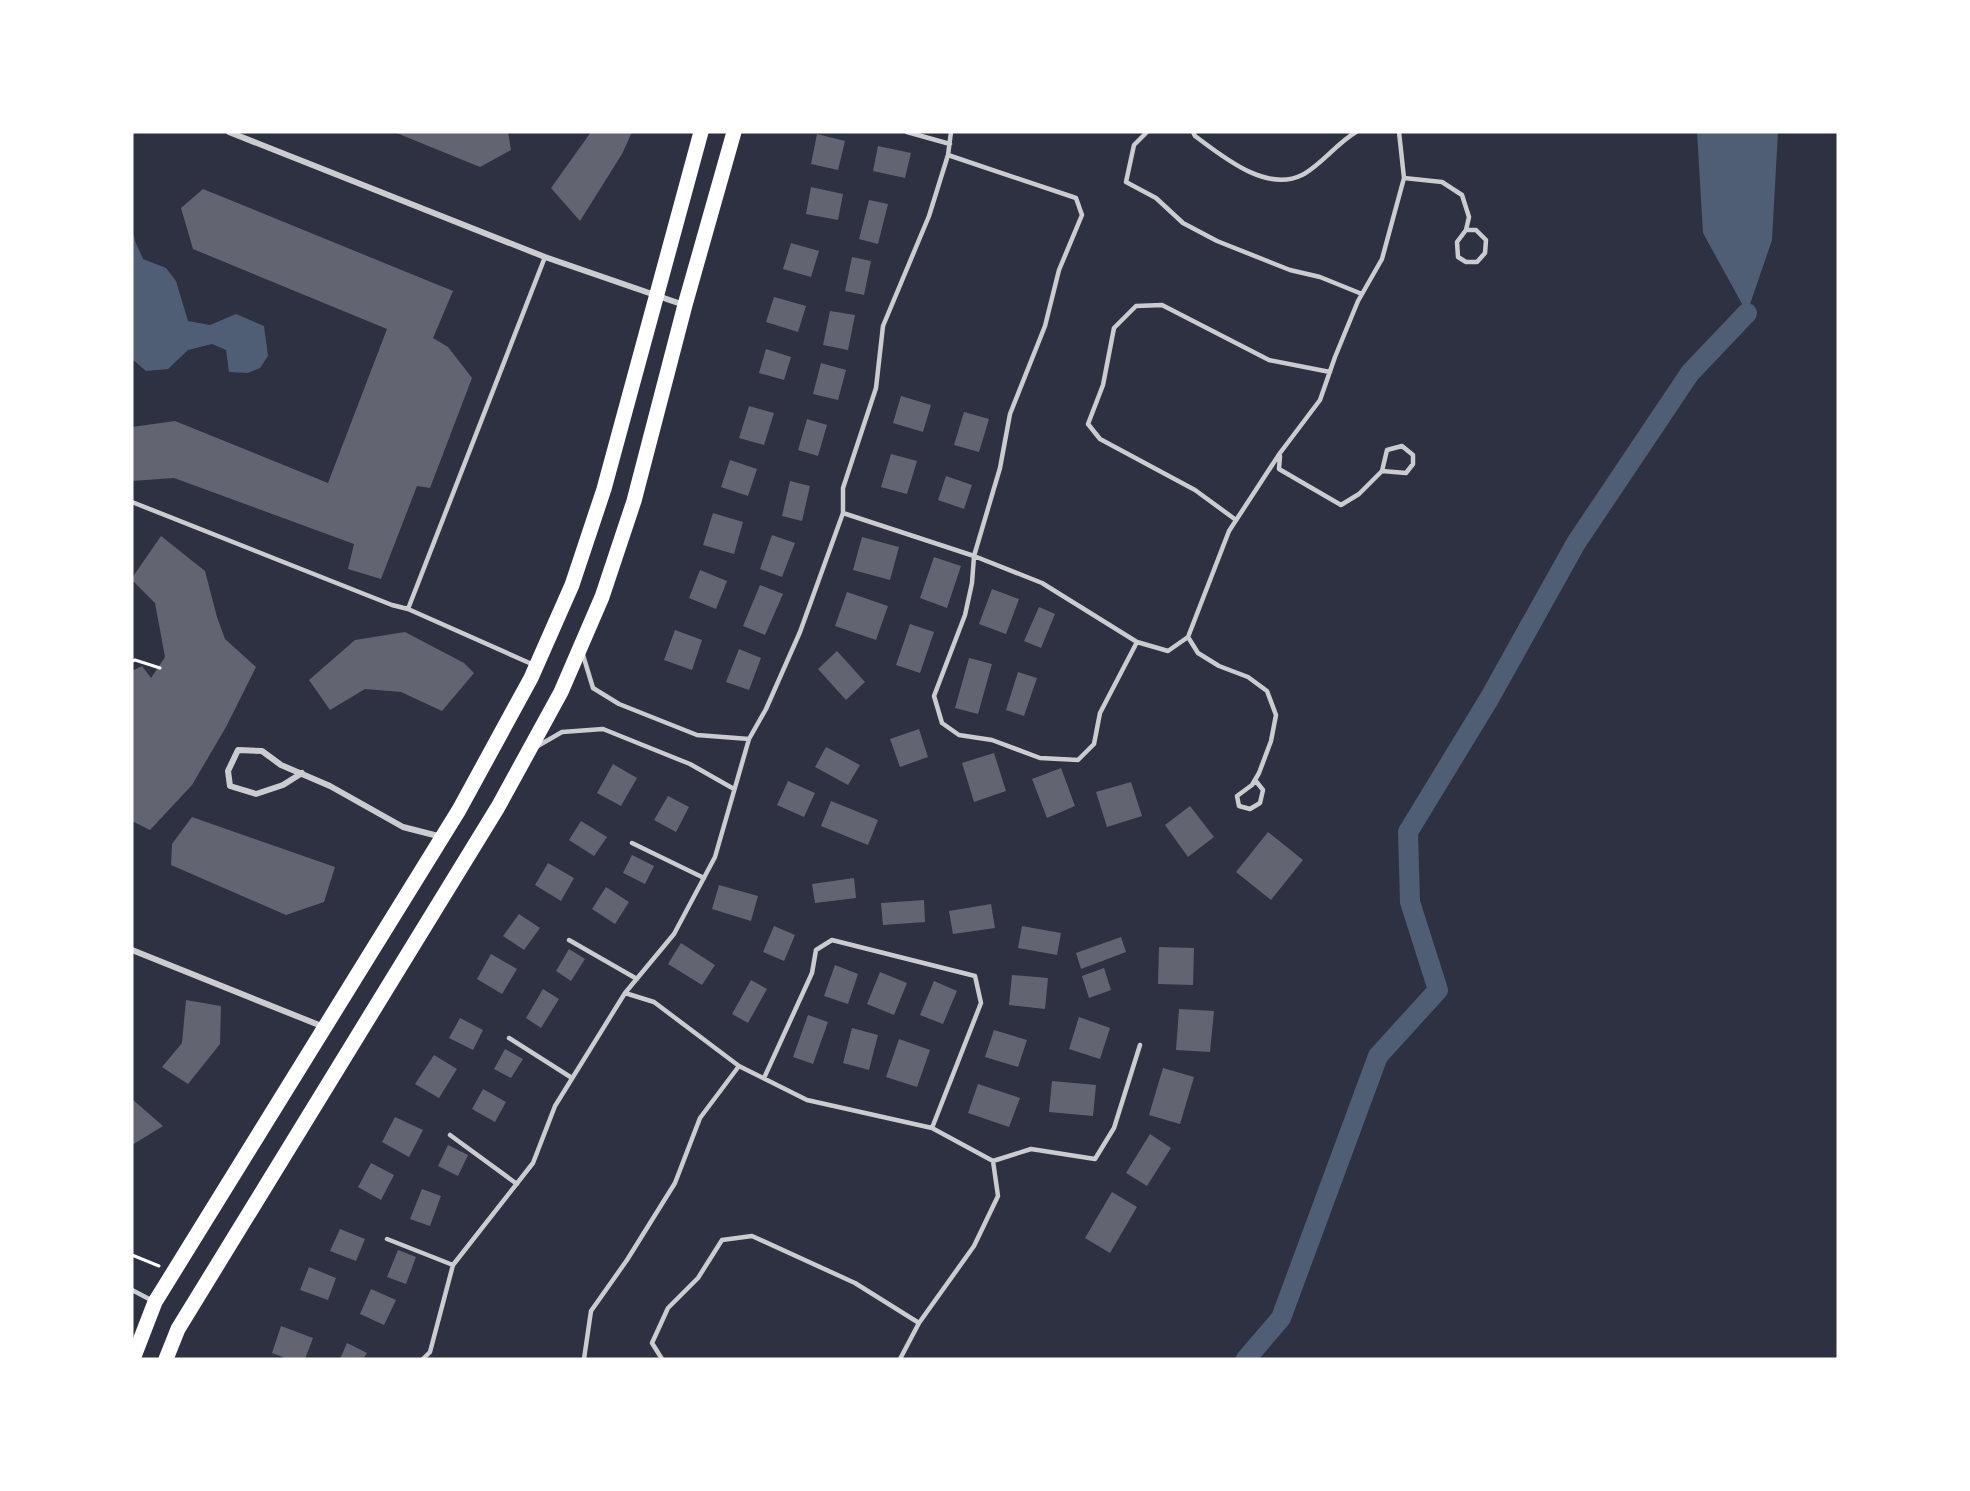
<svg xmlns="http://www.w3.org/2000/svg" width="1970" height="1491" font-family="Helvetica,sans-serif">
	<rect width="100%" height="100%" fill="#2d3142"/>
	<path fill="#4f5d75" d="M 1697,132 L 1778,132 L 1772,240 L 1747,313 L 1703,233 Z
		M 132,227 L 135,241 L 143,259 L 166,268 L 176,281 L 188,321 L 210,325 L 236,314 L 264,326 L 268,356 L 260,368 L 248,373 L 229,372 L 226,350 L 212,344 L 188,350 L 168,369 L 146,371 L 132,359 Z"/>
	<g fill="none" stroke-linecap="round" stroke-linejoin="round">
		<path stroke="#4f5d75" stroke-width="20" d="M 1246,1359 L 1281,1318 L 1378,1056 L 1438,990 L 1410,902 L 1408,832 L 1489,699 L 1576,543 L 1690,373 L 1747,313"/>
	</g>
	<path fill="#626471" d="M 394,132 L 508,132 L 511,150 L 480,167 Z
		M 591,132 L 632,132 L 622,154 L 580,221 L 551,188 Z
		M 817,134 L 845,141 L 838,170 L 811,164 Z
		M 878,146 L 911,153 L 905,178 L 873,171 Z
		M 811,187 L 843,194 L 838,220 L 806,214 Z
		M 203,189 L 453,291 L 433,338 L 448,347 L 472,378 L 430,488 L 417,486 L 381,579 L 348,569 L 354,544 L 174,478 L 132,481 L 132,427 L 175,421 L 328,483 L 387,329 L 193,249 L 181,208 Z
		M 869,200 L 888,204 L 878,244 L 859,239 Z
		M 791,243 L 819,251 L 811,277 L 783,269 Z
		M 852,257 L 871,261 L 864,295 L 845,291 Z
		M 774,297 L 806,306 L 798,332 L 766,322 Z
		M 830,311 L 855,315 L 848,350 L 823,345 Z
		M 766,349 L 791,357 L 784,380 L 759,373 Z
		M 821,363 L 846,370 L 838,400 L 813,394 Z
		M 901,396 L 931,405 L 923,432 L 893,423 Z
		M 749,406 L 774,413 L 764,445 L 739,438 Z
		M 964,412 L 989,419 L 979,452 L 954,445 Z
		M 807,419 L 827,425 L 818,456 L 798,450 Z
		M 891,454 L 917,461 L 907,494 L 881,487 Z
		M 730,460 L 757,469 L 748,496 L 721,487 Z
		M 946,476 L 972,485 L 964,509 L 938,500 Z
		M 790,481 L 810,486 L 802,521 L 782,516 Z
		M 713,513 L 743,522 L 734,554 L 703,545 Z
		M 772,535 L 795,543 L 782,577 L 760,569 Z
		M 161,536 L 205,571 L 217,617 L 225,639 L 256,667 L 226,727 L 192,785 L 150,830 L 132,821 L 132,671 L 142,666 L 151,678 L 165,657 L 155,603 L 132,580 L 132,578 Z
		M 862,537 L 899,547 L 890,580 L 853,570 Z
		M 934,557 L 961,566 L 947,608 L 920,598 Z
		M 700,570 L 727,581 L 716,609 L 689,598 Z
		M 760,585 L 783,594 L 765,635 L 743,626 Z
		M 992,589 L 1019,599 L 1006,634 L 979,624 Z
		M 847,592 L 888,606 L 876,640 L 835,626 Z
		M 1039,607 L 1055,614 L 1041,648 L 1024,641 Z
		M 910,624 L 934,632 L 920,673 L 896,665 Z
		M 675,630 L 702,640 L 692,670 L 664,660 Z
		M 405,632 L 464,663 L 474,673 L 442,711 L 401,692 L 365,689 L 330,710 L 309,680 L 355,640 Z
		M 739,649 L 761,658 L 749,690 L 726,682 Z
		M 837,651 L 865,682 L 846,700 L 818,669 Z
		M 969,658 L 992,664 L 978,714 L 955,708 Z
		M 1018,672 L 1037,678 L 1024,716 L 1006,710 Z
		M 919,729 L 928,757 L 900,767 L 890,739 Z
		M 826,747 L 860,765 L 848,785 L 815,767 Z
		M 994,753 L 1006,791 L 974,802 L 962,763 Z
		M 613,764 L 637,778 L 621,806 L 597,793 Z
		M 1061,768 L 1075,806 L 1047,818 L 1032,779 Z
		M 788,781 L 815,793 L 804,817 L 777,805 Z
		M 1131,782 L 1142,816 L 1107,827 L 1096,792 Z
		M 668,796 L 689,807 L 676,832 L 654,820 Z
		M 831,801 L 878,820 L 868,845 L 821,826 Z
		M 1190,806 L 1214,837 L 1188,857 L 1165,825 Z
		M 192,817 L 335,867 L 324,902 L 286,915 L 171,865 L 172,844 Z
		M 581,821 L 607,837 L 594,856 L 569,840 Z
		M 1268,832 L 1303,860 L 1271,900 L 1236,872 Z
		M 632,855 L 654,866 L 645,884 L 623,873 Z
		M 548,863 L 574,878 L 561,901 L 535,885 Z
		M 854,878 L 856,898 L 815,903 L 812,884 Z
		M 719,885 L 758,896 L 751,921 L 712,909 Z
		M 606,887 L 629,902 L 615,924 L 592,909 Z
		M 924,900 L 925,922 L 883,925 L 881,903 Z
		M 991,904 L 995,928 L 953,934 L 949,911 Z
		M 519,914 L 540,928 L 524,950 L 503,936 Z
		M 774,926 L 795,935 L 784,961 L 763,952 Z
		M 1022,926 L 1061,933 L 1057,955 L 1018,948 Z
		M 1121,937 L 1126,952 L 1081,969 L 1076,953 Z
		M 681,943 L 715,965 L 702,985 L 668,964 Z
		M 1159,947 L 1194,948 L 1193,985 L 1158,984 Z
		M 569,949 L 585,959 L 571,981 L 556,971 Z
		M 491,954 L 517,969 L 502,994 L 477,979 Z
		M 835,965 L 858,974 L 848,1004 L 824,996 Z
		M 1104,968 L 1111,990 L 1089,998 L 1082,976 Z
		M 880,972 L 907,983 L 894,1015 L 867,1004 Z
		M 1012,975 L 1048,978 L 1045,1009 L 1009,1005 Z
		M 751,980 L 767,989 L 748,1023 L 732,1014 Z
		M 934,981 L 957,991 L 943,1024 L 920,1015 Z
		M 543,989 L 559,999 L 541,1028 L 526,1018 Z
		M 186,1000 L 221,1006 L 220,1044 L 188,1084 L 162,1067 L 182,1043 Z
		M 1179,1009 L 1214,1011 L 1210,1052 L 1176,1050 Z
		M 808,1015 L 828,1022 L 813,1064 L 793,1057 Z
		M 1079,1017 L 1110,1028 L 1100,1059 L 1069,1049 Z
		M 460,1018 L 483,1030 L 473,1050 L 449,1038 Z
		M 852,1028 L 878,1035 L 869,1070 L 843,1063 Z
		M 994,1030 L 1027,1040 L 1018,1067 L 985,1057 Z
		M 899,1039 L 930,1050 L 917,1087 L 886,1077 Z
		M 505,1049 L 523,1059 L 511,1078 L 494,1069 Z
		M 434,1055 L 457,1069 L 439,1098 L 415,1084 Z
		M 1163,1068 L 1194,1077 L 1180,1124 L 1149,1115 Z
		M 1052,1081 L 1096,1085 L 1093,1116 L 1049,1112 Z
		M 978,1084 L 1020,1098 L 1009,1127 L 968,1113 Z
		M 483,1089 L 506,1102 L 495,1122 L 472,1109 Z
		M 132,1099 L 163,1126 L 132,1145 Z
		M 395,1117 L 423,1130 L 409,1157 L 382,1142 Z
		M 1150,1134 L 1171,1148 L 1147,1186 L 1126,1173 Z
		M 448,1145 L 468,1155 L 458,1176 L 438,1166 Z
		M 371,1163 L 394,1175 L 381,1200 L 358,1187 Z
		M 422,1189 L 441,1196 L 430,1226 L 410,1219 Z
		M 1112,1192 L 1137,1207 L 1110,1253 L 1085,1238 Z
		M 340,1229 L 365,1239 L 356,1261 L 330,1251 Z
		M 398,1250 L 416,1257 L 406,1284 L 387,1277 Z
		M 309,1267 L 336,1278 L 328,1300 L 300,1290 Z
		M 371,1289 L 396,1300 L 384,1325 L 360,1314 Z
		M 281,1326 L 313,1338 L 305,1359 L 288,1359 L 272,1353 Z
		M 347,1343 L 367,1353 L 363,1359 L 340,1359 Z"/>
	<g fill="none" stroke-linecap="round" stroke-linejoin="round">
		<path stroke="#fff" stroke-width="3" d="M 132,661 L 135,660 L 160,668
			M 132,1255 L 159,1266"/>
		<path stroke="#caccd0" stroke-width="4.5" d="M 907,132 L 950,144
			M 1147,132 L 1134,145 L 1126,182 L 1156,198 L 1183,223 L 1217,241 L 1290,270 L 1320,277 L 1362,294
			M 1193,132 L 1195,136 C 1222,156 1266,193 1302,175 C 1320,166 1337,143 1356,132
			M 948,155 L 1076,198 L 1082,215 L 1059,270 L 1045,326 L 1010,414 L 1000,468 L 974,556 L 972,583 L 965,615 L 934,696 L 942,723 L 959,735 L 992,740 L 1040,758 L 1078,760 L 1094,744 L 1100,713 L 1137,642
			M 1404,178 L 1442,182 L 1462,195 L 1469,217 L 1466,230 L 1457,242 L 1458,257 L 1466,262 L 1477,262 L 1485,253 L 1486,240 L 1476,230 L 1466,230
			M 1280,456 L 1279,469 L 1341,505 L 1359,494 L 1382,471 L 1387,450 L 1402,446 L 1413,455 L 1413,464 L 1406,473 L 1382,471
			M 132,502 L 392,605 L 408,609 L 534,665
			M 843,513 L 974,556 L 1042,583 L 1137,642 L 1168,651 L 1188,637 L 1229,531 L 1280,453 L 1320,400 L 1335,357 L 1358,301 L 1382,259 L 1404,178 L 1399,132
			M 1236,520 L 1195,490 L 1100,439 L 1088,424 L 1103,385 L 1114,328 L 1136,306 L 1162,305 L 1269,360 L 1330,372
			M 408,609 L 545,257
			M 1188,637 L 1198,653 L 1219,666 L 1248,677 L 1267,691 L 1276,715 L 1271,741 L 1259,773 L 1252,785 L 1237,796 L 1239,806 L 1250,809 L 1260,803 L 1263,790 L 1255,780
			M 583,655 L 593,688 L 619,704 L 697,735 L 749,739
			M 536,747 L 562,732 L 603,729 L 690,764 L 734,789
			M 632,843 L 704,878
			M 569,940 L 637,979
			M 625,993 L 674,934 L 715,857 L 749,739 L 766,709 L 800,632 L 843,513 L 843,488 L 876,388 L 883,326 L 929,216 L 948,155 L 951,132
			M 509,1038 L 572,1078
			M 764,1078 L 812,973 L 816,950 L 832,940 L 975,976 L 981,1003 L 932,1128
			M 450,1135 L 517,1184
			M 387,1239 L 453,1265
			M 132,1290 L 153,1301
			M 423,1359 L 430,1352 L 453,1265 L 533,1163 L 555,1106 L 625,993 L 654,1002 L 739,1066 L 807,1100 L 932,1128 L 993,1161 L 1031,1149 L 1095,1159 L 1114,1128 L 1140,1045
			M 584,1359 L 591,1311 L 627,1260 L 675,1183 L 700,1118 L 739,1066
			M 662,1359 L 652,1343 L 668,1308 L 698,1278 L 722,1240 L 752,1236 L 855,1283 L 919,1323
			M 900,1359 L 919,1323 L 974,1246 L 998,1196 L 993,1161"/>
		<path stroke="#caccd0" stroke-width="6" d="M 229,132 L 545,257 L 684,305
			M 302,773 L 283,785 L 256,794 L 230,786 L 228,771 L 238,750 L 262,751 L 281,765 L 330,786 L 403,827 L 442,837
			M 132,950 L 324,1027"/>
		<path stroke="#fff" stroke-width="15" d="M 133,1359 L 155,1302 L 459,810 L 531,678 L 572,585 L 604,489 L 701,132
			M 166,1359 L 178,1329 L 498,807 L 561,692 L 602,597 L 634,501 L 685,305 L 734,132"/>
	</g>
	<rect width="1970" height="1491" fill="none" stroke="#ffffff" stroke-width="267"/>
</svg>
